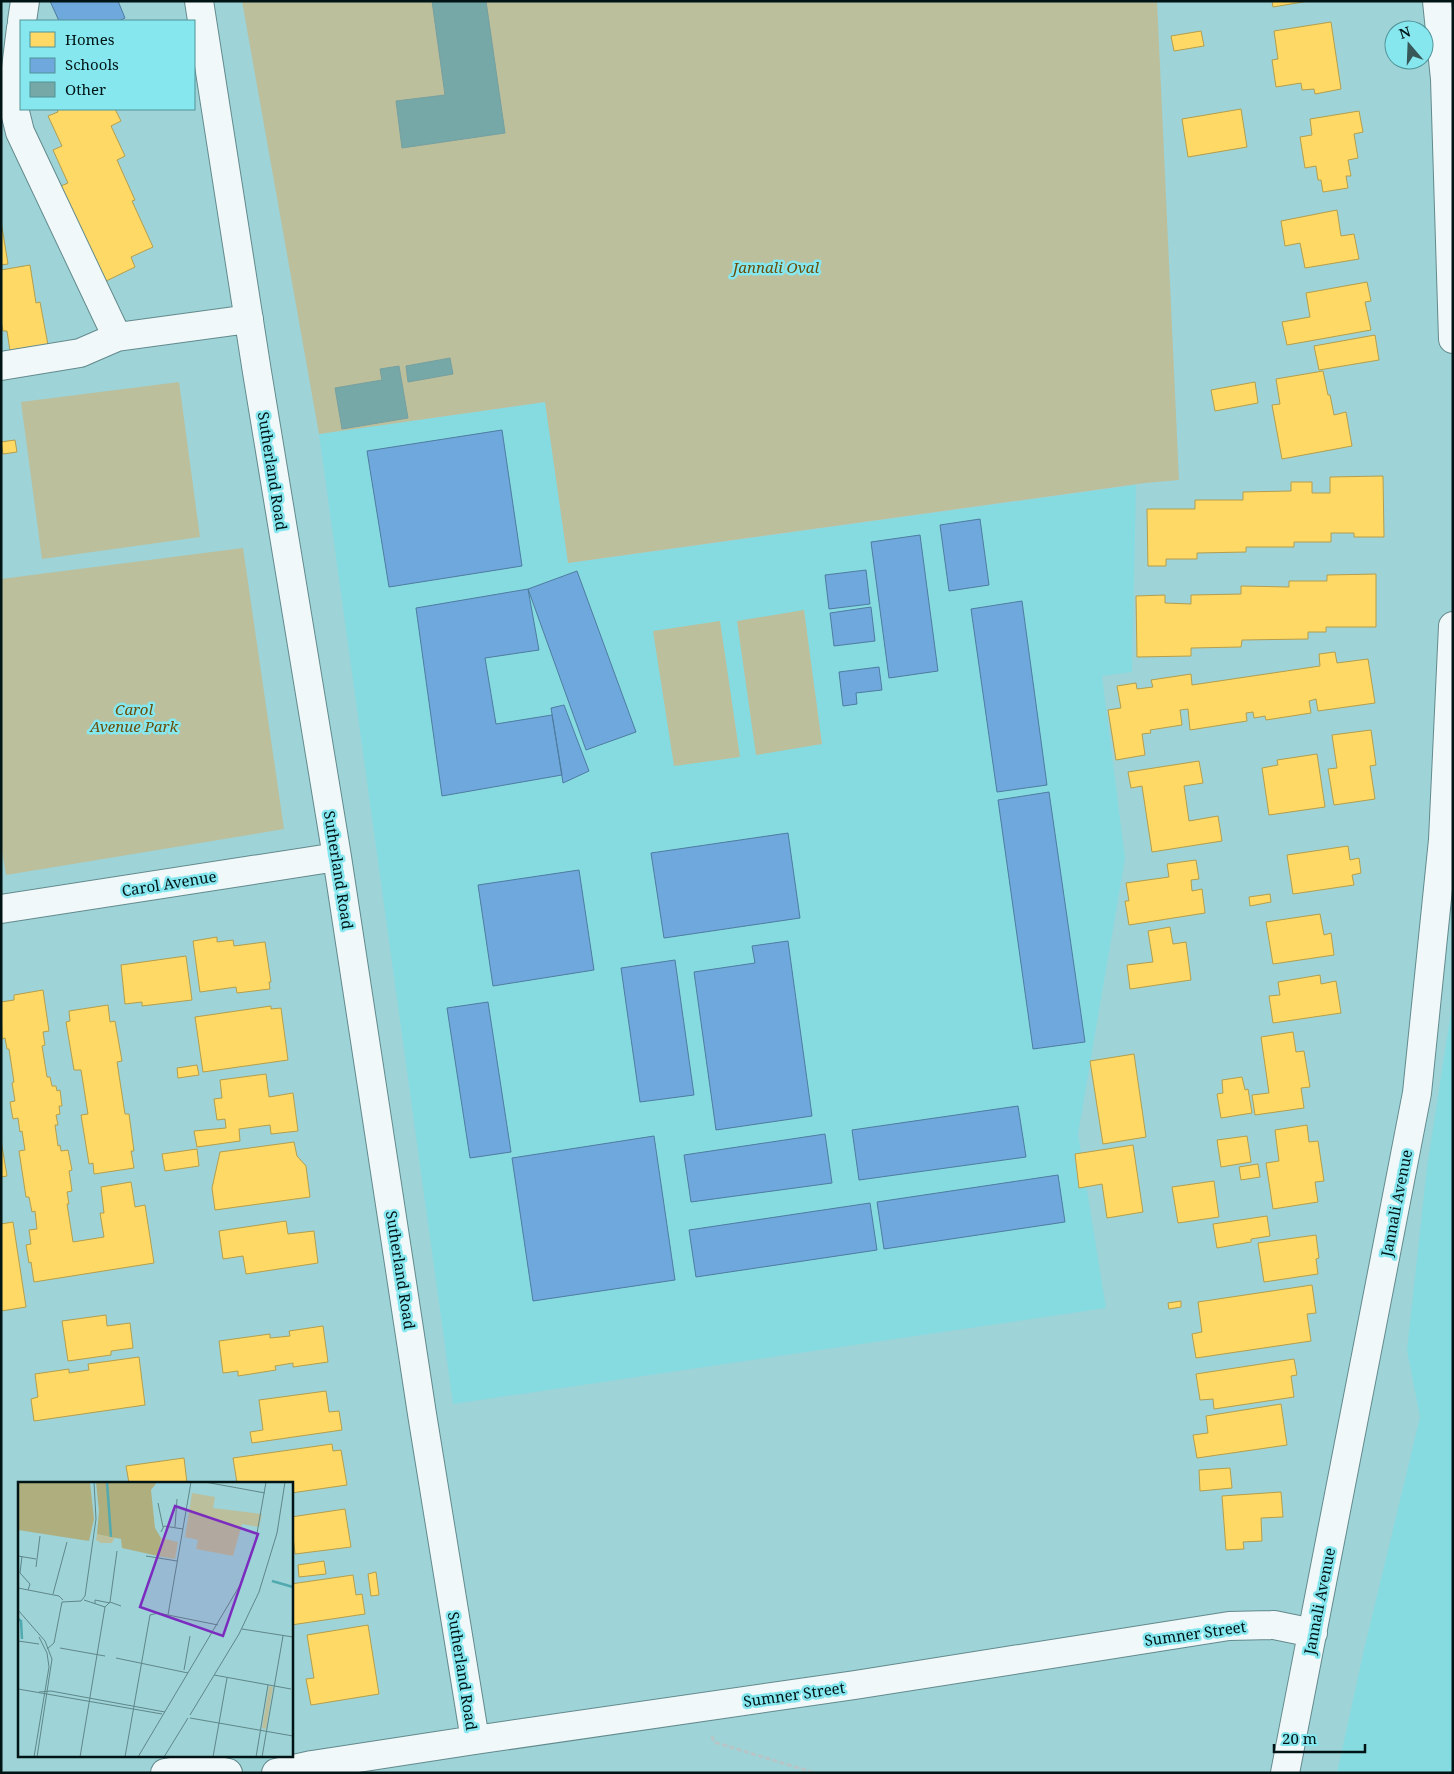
<svg xmlns="http://www.w3.org/2000/svg" width="1454" height="1774" font-family="'Noto Serif',serif">
	<rect width="100%" height="100%" fill="#9ed3d7"/>
	<path fill="#86dbe1" d="M 546,402 L 569,563 L 1136,485 L 1132,672 L 1102,676 L 1125,858 L 1078,1134 L 1106,1308 L 453,1404 L 319,434 Z
		M 1453,999 L 1453,1773 L 1337,1773 L 1363,1654 L 1420,1417 L 1407,1350 L 1427,1167 Z"/>
	<path fill="#bbbf9c" d="M 242,1 L 1157,1 L 1179,480 L 1145,483 L 568,563 L 545,402 L 319,434 Z
		M 179,382 L 200,537 L 42,559 L 21,402 Z
		M 243,548 L 284,829 L 6,875 L 1,845 L 1,579 Z
		M 804,610 L 822,744 L 756,755 L 737,621 Z
		M 720,621 L 740,757 L 674,766 L 653,631 Z"/>
	<path fill="#ffd966" stroke="#b39e4e" d="M 1272,1 L 1309,1 L 1273,7 Z
		M 1331,22 L 1341,89 L 1315,94 L 1314,89 L 1302,90 L 1301,83 L 1276,87 L 1272,60 L 1278,59 L 1274,31 Z
		M 1201,31 L 1204,46 L 1174,51 L 1171,36 Z
		M 57,109 L 115,109 L 121,121 L 111,126 L 125,156 L 117,160 L 135,200 L 132,201 L 153,247 L 131,257 L 135,267 L 102,283 L 75,224 L 78,222 L 61,186 L 68,183 L 53,150 L 62,146 L 48,116 L 58,112 Z
		M 1241,109 L 1247,147 L 1188,157 L 1182,119 Z
		M 1359,111 L 1363,132 L 1354,134 L 1358,158 L 1348,160 L 1351,176 L 1346,176 L 1348,188 L 1323,192 L 1321,180 L 1318,180 L 1316,166 L 1305,168 L 1300,137 L 1312,135 L 1310,119 Z
		M 1337,210 L 1341,236 L 1354,234 L 1359,259 L 1305,268 L 1300,243 L 1285,246 L 1281,221 Z
		M 1,221 L 8,264 L 1,265 Z
		M 30,265 L 36,303 L 40,302 L 48,345 L 10,351 L 7,331 L 3,331 L 1,321 L 1,270 Z
		M 1367,282 L 1371,301 L 1365,302 L 1371,330 L 1287,345 L 1282,322 L 1310,317 L 1306,293 Z
		M 1375,335 L 1379,360 L 1319,370 L 1314,346 Z
		M 1323,371 L 1328,395 L 1330,395 L 1334,415 L 1346,412 L 1352,446 L 1282,459 L 1272,405 L 1280,404 L 1276,379 Z
		M 1255,382 L 1258,403 L 1215,411 L 1211,390 Z
		M 15,440 L 17,452 L 3,454 L 1,442 Z
		M 1383,476 L 1384,537 L 1354,537 L 1354,533 L 1331,533 L 1331,542 L 1294,542 L 1294,547 L 1246,547 L 1246,552 L 1197,553 L 1197,559 L 1166,559 L 1166,566 L 1148,566 L 1147,509 L 1195,509 L 1195,500 L 1243,500 L 1243,492 L 1291,491 L 1291,482 L 1312,482 L 1312,493 L 1330,493 L 1330,477 Z
		M 1376,574 L 1376,627 L 1326,627 L 1326,632 L 1308,632 L 1308,639 L 1242,640 L 1241,647 L 1191,648 L 1191,656 L 1137,657 L 1136,596 L 1165,595 L 1165,603 L 1191,604 L 1191,595 L 1241,594 L 1241,586 L 1289,587 L 1289,581 L 1327,581 L 1327,575 Z
		M 1335,652 L 1337,663 L 1368,659 L 1375,703 L 1318,711 L 1316,699 L 1309,701 L 1311,713 L 1266,720 L 1265,716 L 1254,718 L 1253,712 L 1246,713 L 1247,721 L 1190,730 L 1188,709 L 1180,710 L 1182,725 L 1150,730 L 1151,733 L 1142,734 L 1145,755 L 1116,760 L 1108,710 L 1121,708 L 1117,686 L 1136,683 L 1137,689 L 1153,687 L 1151,680 L 1191,674 L 1192,685 L 1320,666 L 1319,654 Z
		M 1371,730 L 1376,765 L 1370,766 L 1375,799 L 1334,805 L 1328,769 L 1337,768 L 1332,735 Z
		M 1317,754 L 1325,807 L 1269,815 L 1262,768 L 1278,765 L 1277,760 Z
		M 1199,761 L 1203,783 L 1184,786 L 1189,821 L 1218,816 L 1222,841 L 1152,852 L 1142,786 L 1131,788 L 1128,772 Z
		M 1348,846 L 1350,860 L 1359,858 L 1361,873 L 1352,875 L 1354,885 L 1293,894 L 1287,855 Z
		M 1196,860 L 1199,879 L 1191,880 L 1192,891 L 1202,889 L 1205,913 L 1129,925 L 1125,901 L 1129,901 L 1126,883 L 1169,877 L 1167,864 Z
		M 1270,894 L 1271,902 L 1250,906 L 1249,897 Z
		M 1320,914 L 1324,935 L 1331,933 L 1334,955 L 1273,964 L 1266,922 Z
		M 1170,927 L 1173,944 L 1186,942 L 1191,980 L 1130,989 L 1127,965 L 1153,962 L 1148,931 Z
		M 217,937 L 217,942 L 233,940 L 234,946 L 265,942 L 271,982 L 269,982 L 270,989 L 237,993 L 236,987 L 200,992 L 193,941 Z
		M 186,956 L 192,1000 L 142,1006 L 142,1002 L 125,1004 L 121,965 Z
		M 1320,975 L 1321,984 L 1336,981 L 1341,1013 L 1273,1023 L 1269,996 L 1280,995 L 1278,982 Z
		M 43,990 L 49,1031 L 43,1032 L 45,1045 L 42,1046 L 47,1077 L 50,1077 L 52,1086 L 56,1086 L 57,1091 L 60,1090 L 62,1106 L 59,1106 L 60,1114 L 56,1115 L 58,1125 L 55,1125 L 58,1146 L 60,1145 L 61,1151 L 68,1150 L 72,1170 L 69,1171 L 72,1191 L 67,1192 L 69,1204 L 67,1204 L 73,1242 L 104,1237 L 100,1213 L 104,1213 L 101,1187 L 131,1182 L 135,1207 L 145,1205 L 154,1263 L 34,1282 L 31,1262 L 29,1263 L 26,1245 L 31,1244 L 29,1230 L 37,1229 L 35,1211 L 32,1212 L 29,1197 L 26,1197 L 19,1151 L 25,1150 L 22,1131 L 20,1132 L 18,1118 L 13,1119 L 10,1102 L 15,1101 L 12,1083 L 14,1082 L 9,1049 L 7,1049 L 5,1038 L 2,1039 L 1,1002 L 14,1000 L 14,995 Z
		M 108,1005 L 110,1022 L 115,1021 L 122,1061 L 117,1062 L 125,1114 L 129,1114 L 134,1151 L 131,1151 L 134,1168 L 94,1174 L 93,1163 L 89,1164 L 81,1115 L 88,1114 L 81,1070 L 74,1070 L 66,1022 L 70,1021 L 69,1011 Z
		M 271,1006 L 271,1009 L 281,1008 L 288,1060 L 203,1072 L 195,1017 Z
		M 1293,1032 L 1296,1052 L 1304,1051 L 1310,1087 L 1301,1088 L 1304,1108 L 1255,1115 L 1252,1095 L 1269,1093 L 1261,1037 Z
		M 1134,1054 L 1146,1137 L 1103,1144 L 1090,1061 Z
		M 197,1065 L 199,1075 L 178,1078 L 177,1068 Z
		M 266,1074 L 269,1097 L 293,1093 L 298,1131 L 271,1134 L 270,1125 L 239,1129 L 240,1141 L 197,1147 L 194,1131 L 226,1128 L 225,1119 L 217,1120 L 214,1099 L 222,1098 L 220,1080 Z
		M 1242,1077 L 1245,1090 L 1248,1089 L 1252,1113 L 1221,1118 L 1217,1094 L 1223,1093 L 1222,1080 Z
		M 1307,1125 L 1309,1142 L 1318,1141 L 1324,1181 L 1315,1182 L 1318,1202 L 1273,1209 L 1266,1163 L 1279,1161 L 1275,1130 Z
		M 1247,1136 L 1251,1162 L 1221,1167 L 1217,1140 Z
		M 1,1140 L 7,1176 L 1,1177 Z
		M 294,1142 L 297,1156 L 306,1166 L 310,1197 L 215,1210 L 212,1188 L 220,1152 Z
		M 1133,1145 L 1143,1212 L 1107,1218 L 1102,1184 L 1079,1188 L 1075,1154 Z
		M 197,1149 L 199,1166 L 165,1171 L 162,1154 Z
		M 1258,1164 L 1260,1177 L 1241,1180 L 1239,1167 Z
		M 1214,1181 L 1219,1217 L 1178,1223 L 1172,1187 Z
		M 1267,1216 L 1270,1236 L 1251,1239 L 1251,1242 L 1217,1248 L 1213,1224 Z
		M 286,1221 L 288,1234 L 314,1231 L 318,1263 L 246,1274 L 243,1256 L 223,1259 L 219,1231 Z
		M 13,1222 L 26,1307 L 1,1311 L 1,1224 Z
		M 1316,1235 L 1319,1258 L 1316,1259 L 1318,1274 L 1264,1282 L 1258,1243 Z
		M 1312,1285 L 1316,1313 L 1307,1314 L 1311,1341 L 1196,1358 L 1192,1334 L 1202,1332 L 1198,1302 Z
		M 1181,1301 L 1181,1307 L 1169,1309 L 1168,1303 Z
		M 106,1315 L 107,1326 L 130,1323 L 133,1348 L 111,1351 L 111,1355 L 68,1361 L 62,1321 Z
		M 323,1326 L 328,1362 L 293,1367 L 293,1363 L 275,1366 L 276,1370 L 238,1376 L 238,1371 L 223,1373 L 219,1341 L 270,1334 L 270,1338 L 290,1336 L 289,1331 Z
		M 139,1357 L 145,1405 L 34,1421 L 31,1399 L 38,1397 L 35,1374 L 69,1369 L 69,1373 L 89,1370 L 88,1364 Z
		M 1294,1359 L 1297,1375 L 1291,1376 L 1294,1397 L 1214,1409 L 1213,1399 L 1200,1400 L 1196,1374 Z
		M 326,1391 L 329,1412 L 339,1411 L 342,1430 L 252,1443 L 250,1432 L 263,1430 L 259,1400 Z
		M 1281,1404 L 1287,1445 L 1197,1458 L 1193,1435 L 1208,1433 L 1206,1416 Z
		M 332,1444 L 333,1451 L 341,1450 L 347,1485 L 291,1493 L 291,1483 L 237,1483 L 233,1458 Z
		M 184,1458 L 187,1483 L 129,1483 L 126,1466 Z
		M 1230,1468 L 1232,1488 L 1200,1491 L 1199,1470 Z
		M 1281,1492 L 1283,1517 L 1261,1518 L 1262,1541 L 1243,1542 L 1244,1549 L 1226,1550 L 1222,1496 Z
		M 345,1509 L 351,1547 L 295,1554 L 291,1517 Z
		M 324,1561 L 326,1574 L 299,1577 L 298,1565 Z
		M 376,1572 L 379,1595 L 371,1596 L 368,1574 Z
		M 353,1575 L 356,1595 L 362,1594 L 365,1614 L 291,1625 L 291,1584 Z
		M 368,1625 L 379,1694 L 311,1705 L 306,1679 L 314,1678 L 307,1635 Z"/>
	<path fill="#6fa8dc" stroke="#4e7ca0" d="M 50,1 L 118,1 L 125,18 L 119,21 L 59,21 Z
		M 502,430 L 522,566 L 389,587 L 367,451 Z
		M 980,519 L 989,585 L 949,591 L 940,525 Z
		M 920,535 L 938,671 L 889,678 L 871,542 Z
		M 866,570 L 870,604 L 829,609 L 825,575 Z
		M 577,571 L 636,732 L 586,750 L 528,589 Z
		M 528,589 L 539,650 L 485,658 L 496,724 L 552,715 L 562,775 L 442,796 L 416,608 Z
		M 1022,601 L 1047,785 L 997,792 L 971,609 Z
		M 871,607 L 875,641 L 834,646 L 830,613 Z
		M 879,667 L 882,690 L 856,693 L 857,704 L 843,706 L 839,672 Z
		M 564,705 L 589,771 L 563,783 L 551,708 Z
		M 1049,792 L 1085,1042 L 1033,1049 L 998,800 Z
		M 788,833 L 800,918 L 664,938 L 651,853 Z
		M 579,870 L 594,970 L 493,986 L 478,885 Z
		M 788,941 L 812,1116 L 716,1130 L 694,972 L 755,963 L 752,946 Z
		M 675,960 L 694,1095 L 640,1102 L 621,968 Z
		M 488,1002 L 511,1152 L 470,1158 L 447,1008 Z
		M 1018,1106 L 1026,1157 L 859,1180 L 852,1130 Z
		M 825,1134 L 832,1183 L 691,1202 L 684,1155 Z
		M 654,1136 L 675,1280 L 533,1301 L 512,1158 Z
		M 1058,1175 L 1065,1222 L 884,1249 L 877,1202 Z
		M 870,1203 L 877,1250 L 696,1277 L 689,1230 Z"/>
	<path fill="#75a8a7" stroke="#76a0a0" d="M 432,1 L 486,1 L 505,133 L 402,148 L 396,101 L 445,95 Z
		M 450,358 L 453,374 L 408,382 L 406,366 Z
		M 399,366 L 408,418 L 342,429 L 335,388 L 382,380 L 380,369 Z"/>
	<g fill="none" stroke-linecap="round" stroke-linejoin="round">
		<defs>
			<path id="minor" d="M 199,1 L 257,372 L 337,857 L 422,1414 L 475,1740
				M 1437,1 L 1445,79 L 1453,339
				M 22,21 L 25,1
				M 21,28 L 12,100 L 20,132 L 117,337
				M 1,366 L 80,353 L 117,337 L 249,319
				M 1,909 L 337,857
				M 165,1773 L 200,1767 L 228,1773
				M 276,1773 L 312,1765 L 475,1740 L 855,1685 L 1229,1626 L 1274,1625 L 1313,1633
				M 1285,1773 L 1417,1093 L 1443,840 L 1453,626"/>
		</defs>
		<use href="#minor" stroke="#638a8d" stroke-width="30"/>
		<path stroke="#b7c5c7" stroke-width="3" stroke-dasharray="5 2.5" stroke-linecap="butt" d="M 712,1736 L 714,1742 L 815,1773"/>
		<use href="#minor" stroke="#f0f8f9" stroke-width="28"/>
	</g>
	<g text-anchor="middle" dominant-baseline="central" stroke-width="5" stroke-linejoin="round" paint-order="stroke">
		<g font-size="15" font-style="italic" fill="#6b4d07" stroke="#86e7ef">
			<text x="776" y="267">Jannali Oval</text>
			<text x="134" y="709">Carol<tspan x="134" dy="17">Avenue Park</tspan></text>
		</g>
		<g font-size="15" fill="#011415" stroke="#86e7ef">
			<text transform="translate(273 471) rotate(81)">Sutherland Road</text>
			<text transform="translate(339 870) rotate(81)">Sutherland Road</text>
			<text transform="translate(169 883) rotate(-9)">Carol Avenue</text>
			<text transform="translate(1396 1203) rotate(-79)">Jannali Avenue</text>
			<text transform="translate(401 1270) rotate(81)">Sutherland Road</text>
			<text transform="translate(1319 1601) rotate(-79)">Jannali Avenue</text>
			<text transform="translate(1195 1633) rotate(-8)">Sumner Street</text>
			<text transform="translate(463 1671) rotate(81)">Sutherland Road</text>
			<text transform="translate(794 1694) rotate(-8)">Sumner Street</text>
		</g>
	</g>
	<g transform="translate(18 1482)">
		<rect width="275" height="275" fill="#9ed3d7"/>
		<path d="M 174,11 L 197,15 L 195,26 L 244,32 L 241,45 L 224,42 L 215,74 L 178,67 L 180,58 L 167,55 ZM 83,51 L 97,55 L 94,61 L 83,61 L 78,58 L 79,52 ZM 143,56 L 160,60 L 157,77 L 140,74 ZM 251,204 L 255,205 L 248,247 L 244,246 Z" fill="#bbbf9c"/>
		<path d="M 0,0 L 72,0 L 76,37 L 71,59 L 0,48 ZM 78,0 L 139,0 L 133,8 L 137,46 L 143,56 L 140,74 L 104,66 L 103,57 L 79,52 L 81,29 Z" fill="#aeae7f"/>
		<path fill="none" stroke="#51aab0" stroke-width="2.5" d="M 89,0 L 93,55M 254,99 L 275,105M 0,137 L 3,139 L 4,157"/>
		<path fill="none" stroke="#5f8789" stroke-width="1" d="M 187,0 L 247,11M 140,21 L 145,45M 157,45 L 159,17M 143,50 L 146,44 L 165,47M 0,74 L 18,77M 4,74 L 2,91 L 12,102 L 10,108M 128,74 L 159,79M 18,85 L 22,54M 0,106 L 41,114 L 45,118M 35,112 L 49,60M 66,118 L 87,125 L 92,120 L 103,124M 92,120 L 99,69M 77,122 L 77,118 L 92,121M 0,128 L 27,159 L 34,177 L 19,275M 150,133 L 173,0M 224,147 L 275,155M 0,159 L 21,162M 42,166 L 87,174M 29,167 L 36,161 L 44,120 L 63,119 L 67,114 L 78,37 L 76,0M 98,176 L 170,191M 166,188 L 172,154M 196,193 L 273,207M 0,207 L 144,232M 21,210 L 33,209 L 147,230M 172,233 L 221,152 L 241,110 L 259,51 L 267,0M 172,236 L 275,254M 16,275 L 31,185 L 29,171 L 21,155M 62,275 L 87,125M 107,275 L 132,133 L 140,131 L 200,143M 120,275 L 222,103 L 238,57 L 248,0M 146,275 L 170,236M 195,275 L 209,196M 238,275 L 250,203M 244,275 L 265,154"/>
		<path fill="#7b2cbf" fill-opacity="0.15" stroke="#7b2cbf" stroke-width="2.5" d="M 157,24 L 240,52 L 205,154 L 122,125 Z"/>
		<rect width="275" height="275" fill="none" stroke="#011415" stroke-width="2.5"/>
	</g>
	<rect width="1454" height="1774" fill="none" stroke="#011415" stroke-width="5"/>
	<rect x="20" y="20" width="175" height="90" fill="#86e7ef" stroke="#519398"/>
	<rect x="30" y="32" width="25" height="15" fill="#ffd966" stroke="#519398"/>
	<text x="65" y="45" font-size="15" fill="#011415">Homes</text>
	<rect x="30" y="58" width="25" height="15" fill="#6fa8dc" stroke="#519398"/>
	<text x="65" y="70" font-size="15" fill="#011415">Schools</text>
	<rect x="30" y="82" width="25" height="15" fill="#75a8a7" stroke="#519398"/>
	<text x="65" y="95" font-size="15" fill="#011415">Other</text>
	<g transform="translate(1409 45) rotate(341)"><circle r="24" fill="#86e7ef" stroke="#519398"/>
	<path d="M0-4L9 19L0 12L-9 19Z" fill="#385759"/>
	<text y="-8" font-size="14" font-weight="bold" text-anchor="middle" fill="#011415">N</text>
	</g>
	<path d="M1274 1744v8h91v-8" fill="none" stroke="#011415" stroke-width="2.5"/>
	<text x="1282" y="1744" font-size="15" fill="#011415" stroke="#86e7ef" stroke-width="4" paint-order="stroke">20 m</text>
</svg>
